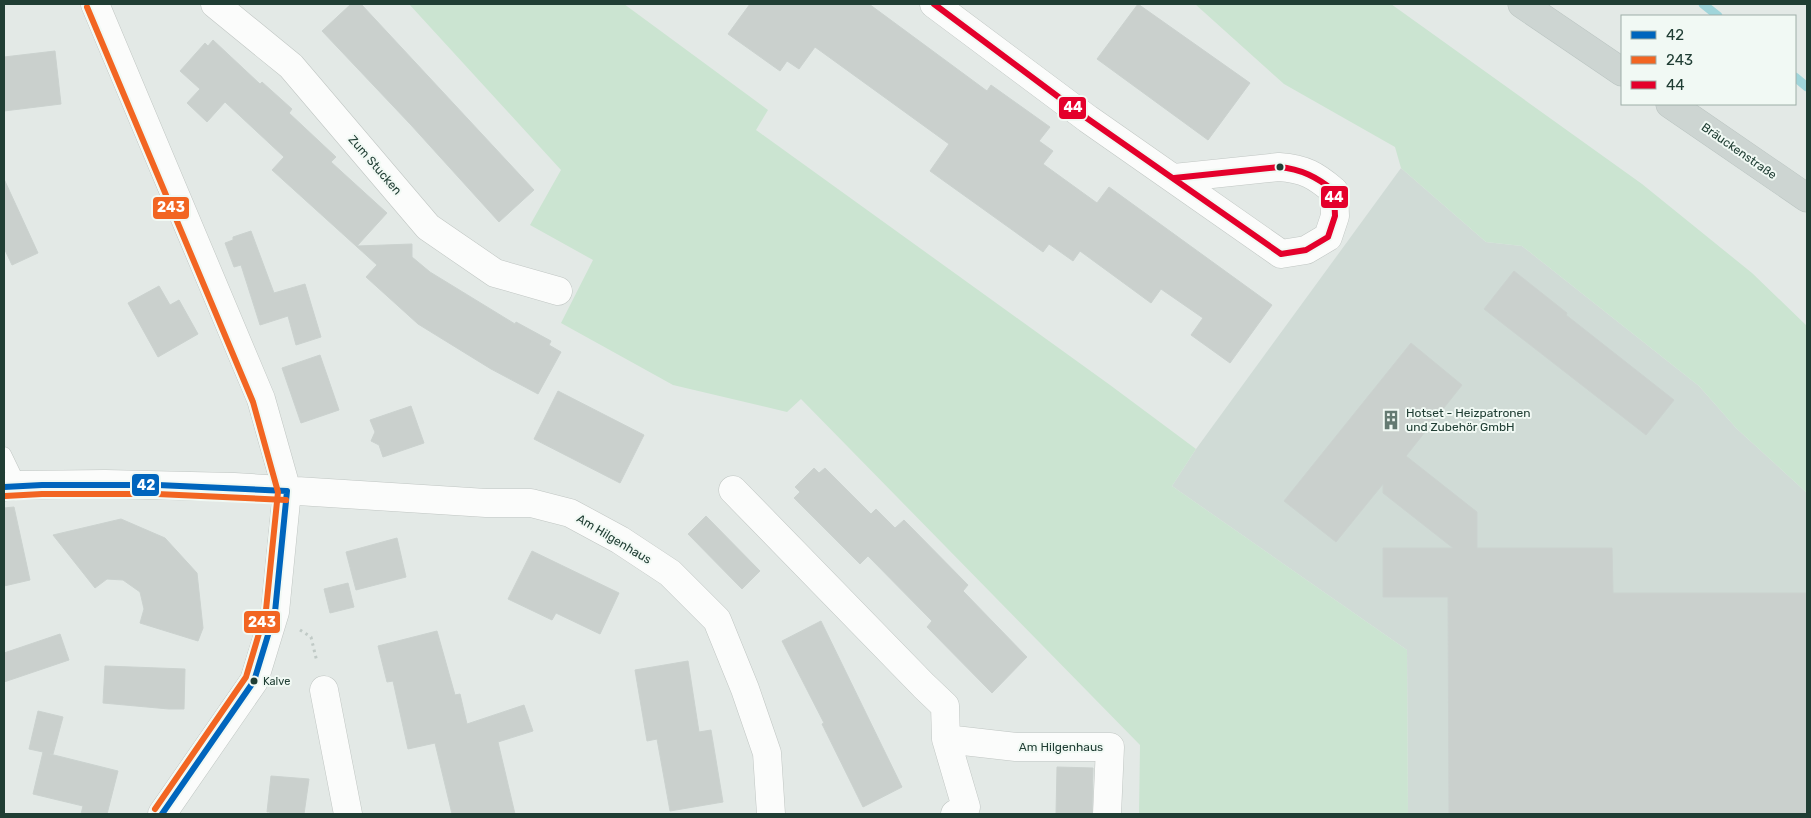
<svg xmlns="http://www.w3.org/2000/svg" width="1811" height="818" font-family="Rubik,sans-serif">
	<rect width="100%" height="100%" fill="#e3e9e6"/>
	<path fill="#d0dbd6" d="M 1401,168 L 1486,242 L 1522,246 L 1699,386 L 1736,428 L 1807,493 L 1807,814 L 1408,814 L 1407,650 L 1172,486 L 1196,449 Z"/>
	<path fill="#cbe4d1" d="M 409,4 L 624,4 L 768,110 L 756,130 L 1110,385 L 1196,449 L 1172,486 L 1407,650 L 1408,814 L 1139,814 L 1140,745 L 801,399 L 787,412 L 673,385 L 561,323 L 593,260 L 530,225 L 561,170 Z
		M 1195,4 L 1391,4 L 1642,184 L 1752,273 L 1807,326 L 1807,493 L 1736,428 L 1699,386 L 1522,246 L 1486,242 L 1401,168 L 1395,147 L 1284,84 Z"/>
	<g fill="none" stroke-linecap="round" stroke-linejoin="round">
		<path stroke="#a0d5da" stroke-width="9" d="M 1703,4 L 1718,16
			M 1795,77 L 1807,87"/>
	</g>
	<path fill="#cad0cd" stroke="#cbd2cf" d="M 351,4 L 361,4 L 534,190 L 499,222 L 411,125 L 322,31 Z
		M 750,4 L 869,4 L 987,91 L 991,85 L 1050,127 L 1039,141 L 1053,151 L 1043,164 L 1097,203 L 1109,187 L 1272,305 L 1230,363 L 1191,335 L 1203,318 L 1161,289 L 1151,303 L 1080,251 L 1073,261 L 1049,244 L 1043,252 L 930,171 L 949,144 L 815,47 L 799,69 L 787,61 L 780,71 L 728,34 Z
		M 1138,4 L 1250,83 L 1208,140 L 1097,59 Z
		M 213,40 L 260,84 L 262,82 L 292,109 L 289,113 L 336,157 L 331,162 L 387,213 L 357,246 L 412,244 L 412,257 L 430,272 L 515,324 L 516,322 L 551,341 L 549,345 L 561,352 L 538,394 L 491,369 L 418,324 L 366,277 L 377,265 L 272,170 L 284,157 L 225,102 L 207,122 L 187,103 L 200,89 L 180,71 L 205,43 L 208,46 Z
		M 55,51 L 61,104 L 4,111 L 4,57 Z
		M 4,179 L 38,253 L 12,265 L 4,248 Z
		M 251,231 L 274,293 L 305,284 L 321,337 L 296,345 L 288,316 L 260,325 L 241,265 L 234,267 L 225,243 L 233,240 L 233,237 Z
		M 1514,271 L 1567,313 L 1566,315 L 1674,400 L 1646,435 L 1484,309 Z
		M 159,286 L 170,305 L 179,300 L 198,334 L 158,357 L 128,303 Z
		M 1411,343 L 1462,385 L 1406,456 L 1477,512 L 1477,548 L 1612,548 L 1613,593 L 1807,593 L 1807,814 L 1449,814 L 1448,597 L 1383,597 L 1383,548 L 1453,548 L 1383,493 L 1383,484 L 1336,542 L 1284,501 Z
		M 320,355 L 339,410 L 301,423 L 282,368 Z
		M 558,391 L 644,435 L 620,483 L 534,439 Z
		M 411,406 L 424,443 L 383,457 L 379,445 L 371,441 L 375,432 L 370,420 Z
		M 814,468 L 819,473 L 825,468 L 871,514 L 876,509 L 895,528 L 904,520 L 968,585 L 963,591 L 1027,657 L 992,693 L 927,627 L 932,621 L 868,556 L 860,564 L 794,498 L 800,492 L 795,487 Z
		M 14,507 L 30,580 L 4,586 L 4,508 Z
		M 706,516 L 760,571 L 742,589 L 688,534 Z
		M 121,519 L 165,538 L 197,573 L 203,628 L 198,641 L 140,623 L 144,609 L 140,592 L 123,580 L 107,579 L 95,588 L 53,535 Z
		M 397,538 L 406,577 L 356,590 L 346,552 Z
		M 532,551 L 619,593 L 600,634 L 556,613 L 552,620 L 508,599 Z
		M 348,583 L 354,607 L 330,613 L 324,589 Z
		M 821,621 L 902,787 L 863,807 L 822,724 L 824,723 L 782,641 Z
		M 437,631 L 455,695 L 460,694 L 467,724 L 524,705 L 533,731 L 498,742 L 515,814 L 452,814 L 435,743 L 408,749 L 393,681 L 387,682 L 378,646 Z
		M 60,634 L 69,660 L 4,682 L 4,653 Z
		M 688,661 L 699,732 L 711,730 L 723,802 L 670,811 L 657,739 L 647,741 L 635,670 Z
		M 105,666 L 185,669 L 184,709 L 169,709 L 103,703 Z
		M 38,711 L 63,717 L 53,754 L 50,754 L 118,771 L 107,814 L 81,814 L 83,806 L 33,794 L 43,752 L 29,749 Z
		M 1057,767 L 1093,768 L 1092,814 L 1056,814 Z
		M 271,776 L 309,779 L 304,814 L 269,814 L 270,812 L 267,812 Z"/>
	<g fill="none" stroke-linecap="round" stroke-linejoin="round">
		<defs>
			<path id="service" d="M 4,454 L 19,485"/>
			<path id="minor" d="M 95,4 L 261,399 L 287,491 L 275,612 L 254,681 L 162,814
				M 215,4 L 291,66 L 428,227 L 495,273 L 558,291
				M 934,4 L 1088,119 L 1281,254 L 1306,250 L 1328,237 L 1335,216 L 1334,191 C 1315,175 1305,169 1279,167 L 1174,178
				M 4,487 L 19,485 L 105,484 L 234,487 L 486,503 L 531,503 L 570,513 L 620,540 L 670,573 L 717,620 L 745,689 L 767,753 L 771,814
				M 733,490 L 924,686 L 945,706 L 946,739 L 966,807 L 955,814
				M 324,690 L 348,814
				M 946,739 L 1016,747 L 1110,747 L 1107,814"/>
			<path id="primary" d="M 1522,4 L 1622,72
				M 1670,104 L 1807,198"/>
		</defs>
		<use href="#service" stroke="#c0c6c3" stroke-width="15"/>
		<use href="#minor" stroke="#c0c6c3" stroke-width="29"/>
		<use href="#primary" stroke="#bbc5c2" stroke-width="29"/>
		<path stroke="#c0cac6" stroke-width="3" stroke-dasharray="2.5 4" stroke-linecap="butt" d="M 300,630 L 311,637 L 317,662"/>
		<use href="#service" stroke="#fbfcfb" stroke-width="14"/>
		<use href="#minor" stroke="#fbfcfb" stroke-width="28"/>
		<use href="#primary" stroke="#cdd5d2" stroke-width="28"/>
		<defs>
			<path id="bus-1" d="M 4,487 L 42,485 L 158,485 L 287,491
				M 162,814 L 254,681 L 275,612 L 287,491"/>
			<path id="bus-2" d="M 87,7 L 253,402 L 278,492 L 266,610 L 246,677 L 155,809
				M 5,496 L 42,494 L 157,494 L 286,500"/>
			<path id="bus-3" d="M 934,4 L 1088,119 L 1281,254 L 1306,250 L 1328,237 L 1335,216 L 1334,191 C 1317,177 1301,169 1279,167 L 1174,178"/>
		</defs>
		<use href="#bus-1" stroke="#f1f9f4" stroke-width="10"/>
		<use href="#bus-2" stroke="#f1f9f4" stroke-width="10"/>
		<use href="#bus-3" stroke="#f1f9f4" stroke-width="10"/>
		<use href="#bus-1" stroke="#0065bd" stroke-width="6"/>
		<use href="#bus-2" stroke="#f26522" stroke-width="6"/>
		<use href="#bus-3" stroke="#e4002b" stroke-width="6"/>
	</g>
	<defs>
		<symbol id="building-bare" viewBox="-9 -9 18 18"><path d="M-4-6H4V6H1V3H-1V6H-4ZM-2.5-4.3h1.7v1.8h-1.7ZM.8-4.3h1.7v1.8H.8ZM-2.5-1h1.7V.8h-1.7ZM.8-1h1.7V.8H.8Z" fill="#647a72" stroke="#f1f9f4" stroke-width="2.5" paint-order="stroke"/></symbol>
	</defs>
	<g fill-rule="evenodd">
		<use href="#building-bare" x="1377" y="406" width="28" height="28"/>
	</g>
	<g fill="#203e34" stroke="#f1f9f4" stroke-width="2">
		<circle cx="1280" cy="167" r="4.5"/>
		<circle cx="254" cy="681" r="4.5"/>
	</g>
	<g text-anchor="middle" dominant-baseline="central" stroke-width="4" stroke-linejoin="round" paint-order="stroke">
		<g font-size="11" fill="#203e34" stroke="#f1f9f4" text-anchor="start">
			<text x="263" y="681">Kalve</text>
		</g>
		<g font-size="12" fill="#203e34" stroke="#f1f9f4">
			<text transform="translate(1739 151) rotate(35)">Bräuckenstraße</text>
			<text transform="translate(375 165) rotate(49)">Zum Stucken</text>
			<text transform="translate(614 539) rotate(31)">Am Hilgenhaus</text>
			<text x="1061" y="747">Am Hilgenhaus</text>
		</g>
		<g font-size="12" fill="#203e34" stroke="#f1f9f4" text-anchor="start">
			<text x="1406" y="413">Hotset - Heizpatronen<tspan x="1406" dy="14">und Zubehör GmbH</tspan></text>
		</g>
	</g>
	<g stroke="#f1f9f4" stroke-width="2">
		<rect x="1058" y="96" width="29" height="24" rx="5" fill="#e4002b"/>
		<rect x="1320" y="185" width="29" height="24" rx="5" fill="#e4002b"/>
		<rect x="152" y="196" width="38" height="24" rx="5" fill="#f26522"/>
		<rect x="131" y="473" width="29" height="24" rx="5" fill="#0065bd"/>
		<rect x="243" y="610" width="38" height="24" rx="5" fill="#f26522"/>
	</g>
	<g font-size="14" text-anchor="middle" font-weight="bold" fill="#fff">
		<text x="1073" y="112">44</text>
		<text x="1334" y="202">44</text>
		<text x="171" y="212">243</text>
		<text x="146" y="490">42</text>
		<text x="262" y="627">243</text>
	</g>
	<rect width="1811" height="818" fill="none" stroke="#203e34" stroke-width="10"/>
	<rect x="1621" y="15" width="175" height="90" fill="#f1f9f4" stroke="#9daea7"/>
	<rect x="1631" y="31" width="25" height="8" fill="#0065bd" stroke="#9daea7"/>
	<text x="1666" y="40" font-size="15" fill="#203e34">42</text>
	<rect x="1631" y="56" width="25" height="8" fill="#f26522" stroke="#9daea7"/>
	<text x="1666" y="65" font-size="15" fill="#203e34">243</text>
	<rect x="1631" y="81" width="25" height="8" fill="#e4002b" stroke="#9daea7"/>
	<text x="1666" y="90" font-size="15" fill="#203e34">44</text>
</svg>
